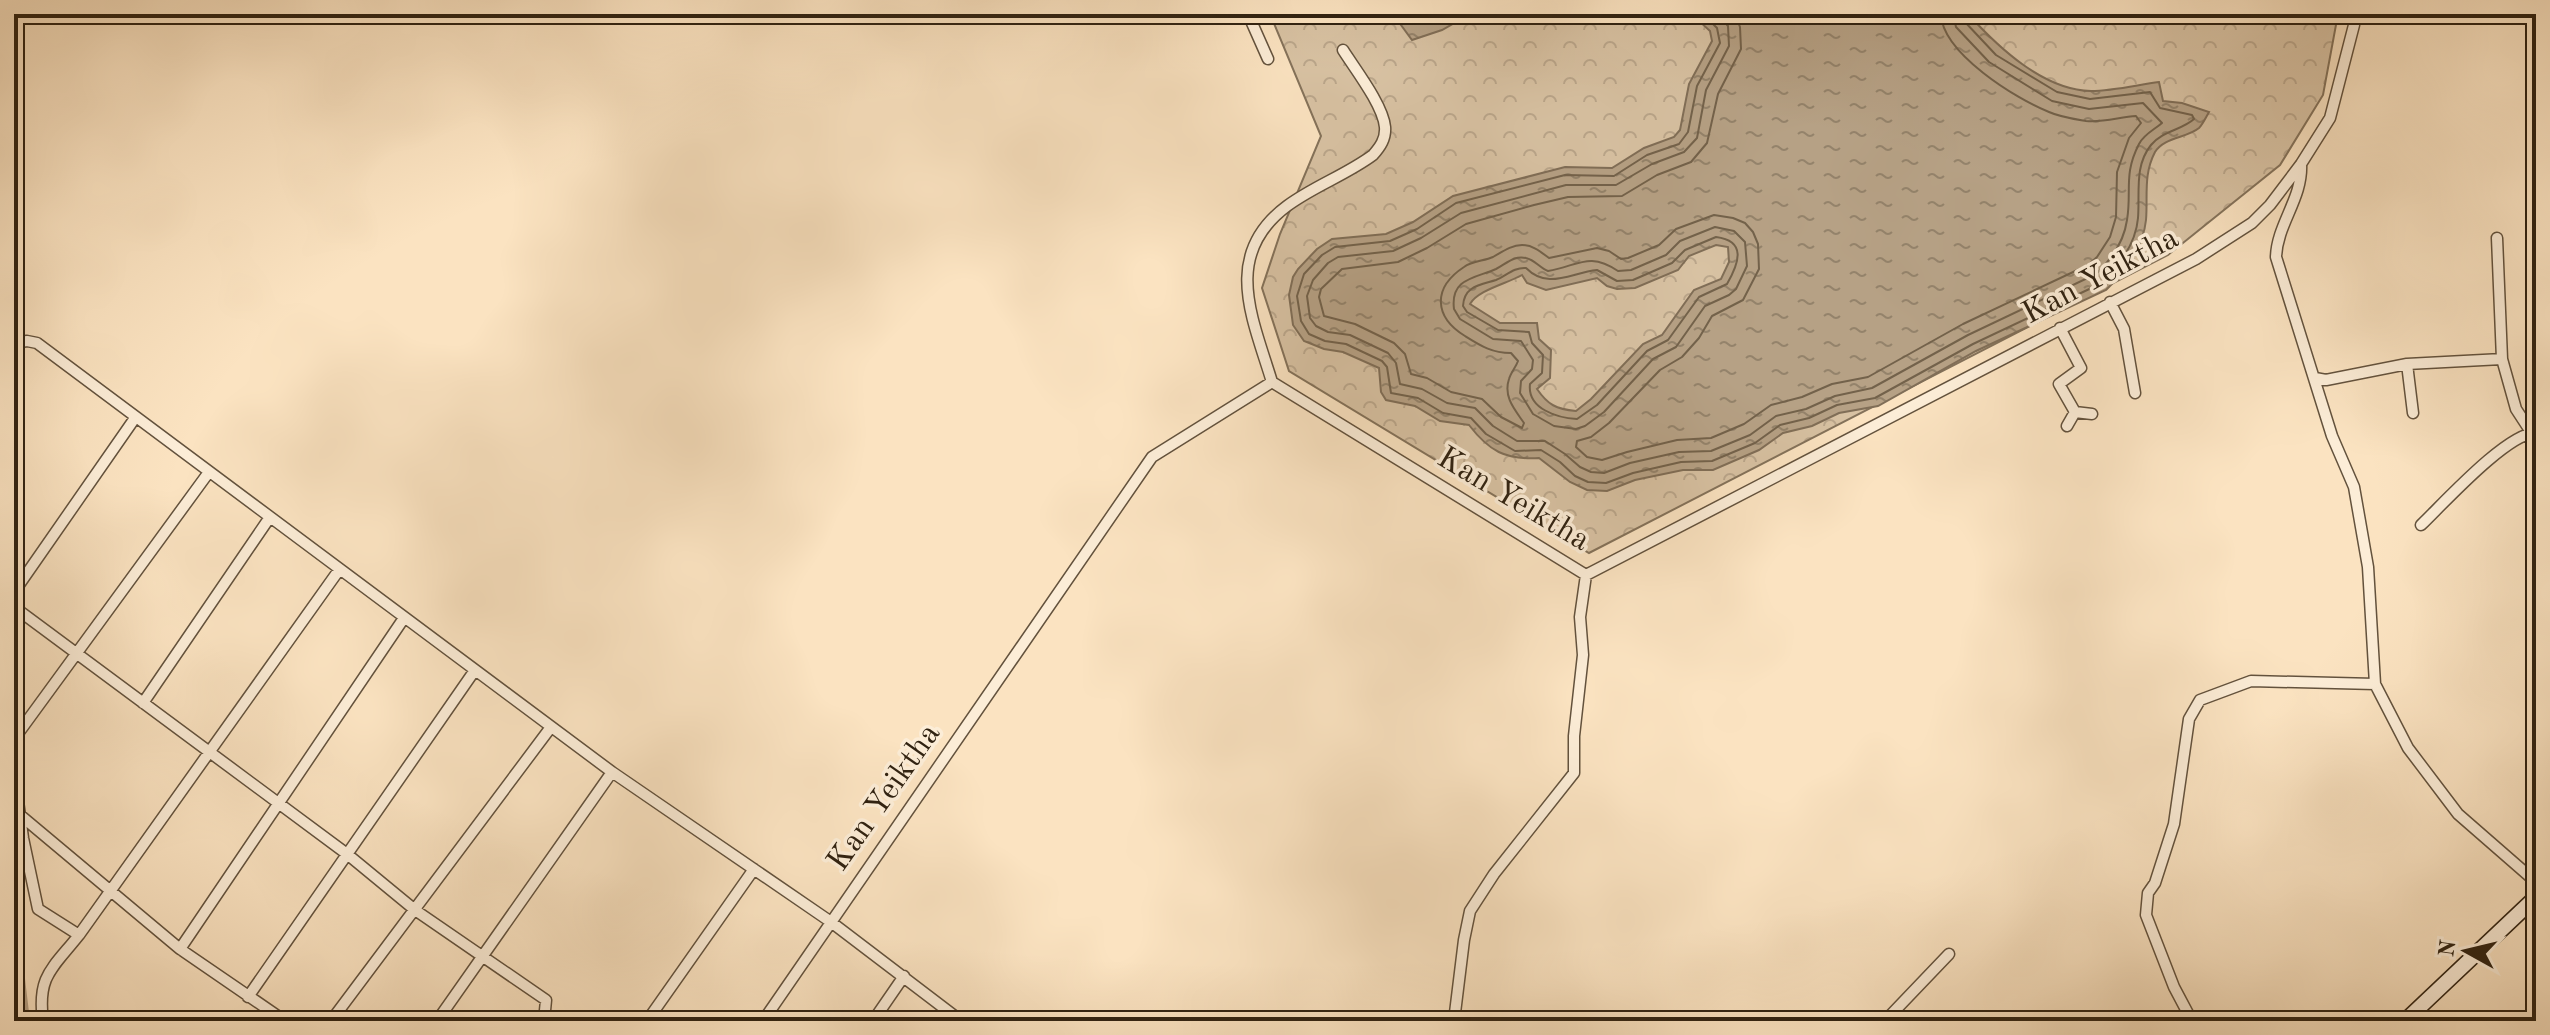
<svg xmlns="http://www.w3.org/2000/svg" width="2550" height="1035" font-family="'Old Standard TT',serif">
	<defs>
		<pattern id="park-crowns" width="20" height="18" patternUnits="userSpaceOnUse" patternTransform="scale(2)"><rect width="20" height="18" fill="#d8c2a3"/><path d="M2 6a3 3 0 1 1 6 0M12 15a3 3 0 1 1 6 0" fill="none" stroke="#baa68b"/></pattern>
		<pattern id="water-ripples" width="26" height="14" patternUnits="userSpaceOnUse" patternTransform="scale(2)"><rect width="26" height="14" fill="#b6a185"/><path d="M2 4q2-2 4 0t4 0M15 11q2-2 4 0t4 0" fill="none" stroke="#94836b"/></pattern>
	</defs>
	<rect width="100%" height="100%" fill="#fbe3c1"/>
	<filter id="stains"><feTurbulence type="fractalNoise" baseFrequency=".0025" numOctaves="4"/><feColorMatrix values="0 0 0 0 .2 0 0 0 0 .09 0 0 0 0 .02 0 0 0 .5 -.17"/></filter>
	<radialGradient id="worn" r=".72"><stop offset=".6" stop-color="#630" stop-opacity="0"/><stop offset="1" stop-color="#630" stop-opacity=".3"/></radialGradient>
	<path fill="url(#park-crowns)" stroke="#84725a" stroke-width="2" d="M 1270,14 L 2338,14 L 2323,95 L 2280,165 L 2168,255 L 1589,553 L 1289,371 L 1262,288 L 1280,234 L 1321,136 Z"/>
	<path fill="url(#water-ripples)" stroke="#806e57" stroke-width="2" fill-rule="evenodd" d="M 1393,14 L 1470,14 L 1442,30 L 1412,40 Z
		M 1684,14 L 1968,14 C 1998,47 2043,90 2091,91 C 2113,91 2137,85 2159,82 L 2163,101 L 2182,103 L 2209,112 C 2206,117 2203,124 2199,128 C 2187,138 2164,137 2155,152 C 2143,175 2148,196 2146,220 C 2143,248 2125,272 2106,290 L 1976,351 L 1878,406 L 1839,413 L 1812,426 L 1783,433 L 1759,450 L 1713,470 L 1683,470 L 1635,480 L 1607,491 L 1587,490 L 1570,482 L 1539,458 C 1505,460 1489,451 1469,425 L 1440,421 L 1415,406 L 1386,400 L 1381,392 L 1379,368 L 1343,352 L 1324,349 L 1304,341 L 1293,325 L 1289,295 L 1293,277 L 1298,269 L 1317,249 L 1332,239 L 1386,234 L 1413,222 L 1453,196 L 1565,167 L 1612,168 L 1644,148 L 1674,137 L 1680,130 L 1689,84 L 1712,41 L 1710,31 L 1697,19 ZM 1716,245 L 1728,247 L 1729,262 L 1721,279 L 1694,290 L 1662,335 L 1643,344 L 1591,399 L 1576,411 C 1556,409 1548,405 1537,389 L 1550,378 L 1551,350 L 1539,339 L 1537,323 L 1500,323 L 1470,304 C 1478,290 1506,284 1522,275 L 1527,283 L 1546,290 L 1597,278 L 1607,286 L 1617,289 L 1635,288 L 1678,270 L 1689,256 Z"/>
	<g fill="none" stroke-linecap="round" stroke-linejoin="round">
		<path stroke="#73624b" stroke-width="2" d="M 1703,14 L 1717,28 L 1720,43 L 1697,86 L 1688,132 L 1679,144 L 1647,155 L 1614,176 L 1565,175 L 1456,203 L 1417,229 L 1390,241 L 1335,247 L 1322,255 L 1304,274 L 1297,296 L 1301,321 L 1309,334 L 1325,341 L 1346,344 L 1382,361 L 1387,367 L 1391,393 L 1418,398 L 1443,413 L 1471,418 L 1486,434 L 1515,451 L 1541,450 L 1560,462 L 1575,476 L 1588,482 L 1606,483 L 1633,473 L 1681,462 L 1712,461 L 1755,443 L 1780,425 L 1809,418 L 1837,405 L 1875,398 L 1973,344 L 2102,283 C 2119,266 2136,243 2138,218 C 2140,193 2134,166 2151,145 C 2162,131 2182,130 2194,119 L 2192,115 L 2160,108 L 2150,92 L 2090,99 L 2057,92 L 1996,55 L 1965,22 L 1963,14
			M 1718,14 L 1728,26 L 1729,46 L 1706,90 L 1697,138 L 1684,152 L 1652,164 L 1616,185 L 1566,185 L 1461,213 L 1421,238 L 1393,251 L 1338,257 L 1328,263 L 1313,280 L 1307,296 L 1310,318 L 1316,326 L 1328,332 L 1350,335 L 1388,353 L 1396,363 L 1400,384 L 1422,389 L 1447,403 L 1475,408 L 1493,426 L 1517,441 L 1545,441 L 1565,454 L 1580,467 L 1591,472 L 1604,473 L 1630,463 L 1679,452 L 1711,451 L 1750,435 L 1776,416 L 1806,409 L 1835,396 L 1872,388 L 1968,335 L 2096,274 C 2111,260 2124,241 2127,220 C 2132,191 2123,175 2139,144 C 2144,134 2154,130 2162,123 L 2143,103 L 2089,109 L 2052,101 L 1989,62 L 1956,27 L 1953,14
			M 1735,14 L 1740,27 L 1741,49 L 1718,94 L 1707,143 L 1691,162 L 1657,175 L 1622,196 L 1568,197 L 1534,205 L 1466,224 L 1427,248 L 1398,262 L 1342,269 L 1321,289 L 1319,297 L 1324,316 L 1355,324 L 1394,343 L 1405,354 L 1411,374 L 1427,378 L 1451,392 L 1482,399 L 1501,417 L 1522,428 L 1524,423 C 1515,410 1503,397 1509,379 C 1511,372 1516,367 1518,361 L 1511,353 C 1492,353 1481,346 1465,336 C 1434,317 1432,288 1464,267 C 1472,261 1484,261 1493,257 C 1502,252 1511,245 1522,245 C 1533,245 1541,252 1549,258 L 1597,248 L 1609,251 L 1621,259 L 1628,258 L 1659,245 L 1676,229 L 1714,215 L 1733,218 L 1745,223 L 1753,232 L 1758,244 L 1759,269 L 1743,300 L 1712,316 L 1699,338 L 1682,357 L 1660,370 L 1609,423 L 1591,437 L 1577,441 L 1576,447 L 1587,457 L 1602,460 L 1627,452 L 1677,440 L 1711,438 L 1744,424 L 1771,405 L 1802,397 L 1832,384 L 1868,377 L 1963,324 L 2088,265 L 2097,257 L 2110,237 L 2116,217 L 2117,172 L 2129,138 L 2141,123 L 2136,116 C 2120,117 2102,123 2086,121 C 2074,119 2060,117 2049,112 C 2016,99 1942,53 1941,14
			M 1715,227 L 1734,231 L 1745,242 L 1747,266 L 1736,289 L 1729,295 L 1705,306 L 1676,347 L 1653,359 L 1604,412 L 1585,426 L 1576,429 L 1554,426 L 1533,414 L 1520,393 L 1521,381 L 1532,369 L 1533,360 L 1521,341 L 1493,339 L 1460,319 L 1454,309 C 1450,278 1476,278 1496,269 C 1506,264 1514,255 1526,258 C 1535,260 1540,268 1548,271 C 1578,266 1589,251 1618,271 L 1631,270 L 1666,255 L 1680,241 Z
			M 1716,237 C 1747,241 1739,263 1727,284 L 1699,297 L 1668,340 L 1647,351 L 1597,405 L 1577,419 C 1558,418 1527,409 1530,384 L 1542,373 L 1543,355 L 1532,343 L 1529,332 L 1498,330 L 1467,312 L 1463,306 C 1464,286 1480,285 1496,280 C 1506,276 1514,267 1526,268 C 1548,290 1570,273 1597,270 L 1617,281 L 1633,280 L 1672,263 L 1685,250 Z"/>
		<path stroke="#806e57" stroke-width="3" d="M 14,948 L 15,948"/>
		<path stroke="#b6a185" stroke-width="12" d="M 14,937 L 24,1021"/>
		<defs>
			<path id="street" d="M 1248,14 L 1268,59
				M 2301,164 C 2303,198 2277,224 2276,257 L 2332,436 L 2354,487 L 2368,567 L 2375,684 L 2408,748 L 2458,814 L 2536,882
				M 2497,238 L 2502,359 L 2516,409 L 2531,432 L 2536,506
				M 2110,302 L 2124,329 L 2135,393
				M 2060,328 L 2081,368 L 2059,384 L 2075,412 L 2067,426
				M 14,343 L 27,341 L 37,343 L 612,772 L 831,922 L 961,1021
				M 2407,364 L 2502,359
				M 2315,378 L 2326,380 L 2407,364 L 2413,413
				M 1272,382 C 1253,319 1221,255 1287,206 C 1314,186 1346,175 1373,155 C 1380,147 1386,139 1385,127 C 1383,105 1355,69 1343,50
				M 2075,412 L 2092,414
				M 2421,525 C 2443,504 2508,432 2536,433
				M 14,592 L 135,418
				M 14,607 L 347,854 L 415,910 L 546,1000 L 544,1021
				M 143,703 L 270,517
				M 14,739 L 209,472
				M 14,772 L 23,838 L 38,909 L 79,935
				M 20,815 L 180,949
				M 248,997 L 475,670
				M 1960,1018 L 1960,1021
				M 43,1021 C 37,976 52,969 79,935 L 339,570
				M 285,1021 L 180,949 L 404,618
				M 331,1021 L 551,727
				M 437,1021 L 612,772
				M 647,1021 L 754,869
				M 763,1021 L 1152,457 L 1272,382 L 1586,575 L 2196,259 L 2252,223 L 2270,205 L 2301,164 L 2330,118 L 2354,25 L 2353,14
				M 873,1021 L 904,976
				M 1454,1021 L 1464,940 L 1470,911 L 1494,874 L 1574,773 L 1574,736 L 1583,655 L 1580,617 L 1586,575
				M 1885,1021 L 1949,954
				M 2192,1021 L 2174,987 L 2146,915 L 2148,893 L 2155,883 L 2174,824 L 2189,719 L 2200,700 L 2251,681 L 2375,684"/>
			<path id="secondary" d="M 2405,1021 L 2536,897"/>
		</defs>
		<use href="#street" stroke="#63523d" stroke-width="13"/>
		<use href="#secondary" stroke="#302211" stroke-width="17"/>
		<use href="#street" stroke="#fcedd7" stroke-width="10"/>
		<use href="#secondary" stroke="#fcedd7" stroke-width="14"/>
	</g>
	<g text-anchor="middle" dominant-baseline="central" stroke-width="7" stroke-linejoin="round" paint-order="stroke">
		<g font-size="32" fill="#302211" stroke="#fcedd7">
			<text transform="translate(2101 277) rotate(-28)">Kan Yeiktha</text>
			<text transform="translate(1513 500) rotate(31)">Kan Yeiktha</text>
			<text transform="translate(885 798) rotate(-55)">Kan Yeiktha</text>
		</g>
	</g>
	<rect width="2550" height="1035" fill="none" stroke="#fbe3c1" stroke-width="48"/>
	<rect x="16" y="16" width="2518" height="1003" fill="none" stroke="#302211" stroke-width="4"/>
	<rect x="24" y="24" width="2502" height="987" fill="none" stroke="#302211" stroke-width="2"/>
	<g transform="translate(2466 951) rotate(278)" stroke="#fcedd7" stroke-width="6" paint-order="stroke">
	<path d="M0-6L14 30L0 20L-14 30Z" fill="#302211"/>
	<text y="-12" font-size="22" font-weight="bold" text-anchor="middle" fill="#302211">N</text>
	</g>
	<rect width="100%" height="100%" filter="url(#stains)"/>
	<rect width="100%" height="100%" fill="url(#worn)"/>
</svg>
